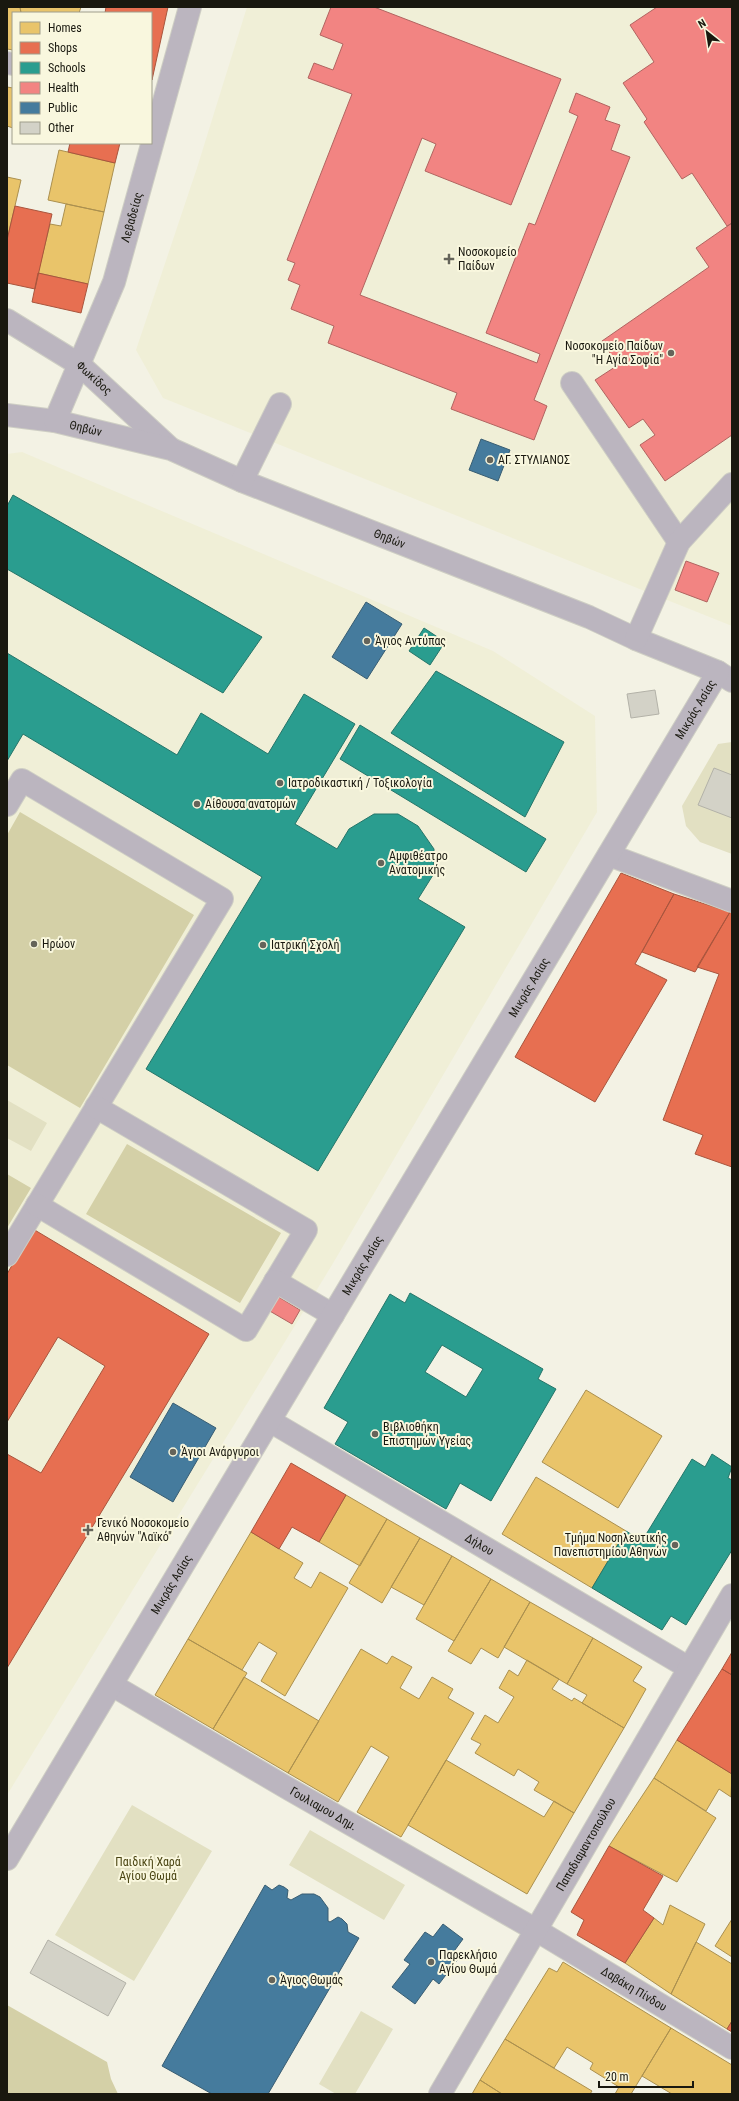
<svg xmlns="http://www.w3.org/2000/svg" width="739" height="2101" font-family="'Roboto Condensed',sans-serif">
	<rect width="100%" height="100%" fill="#f3f2e4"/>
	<path fill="#f0efd7" d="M 247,7 L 732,7 L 732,626 L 163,398 L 136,350 L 197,168 Z
		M 22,452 L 493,651 L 595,716 L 597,812 L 332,1265 L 7,1795 L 7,454 Z"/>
	<path fill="#e2e0c2" d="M 732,742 L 732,854 L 700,842 L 686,826 L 682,806 L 718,744 Z
		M 7,1100 L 47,1123 L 31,1151 L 7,1138 Z
		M 132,1805 L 212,1851 L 134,1981 L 55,1935 Z
		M 310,1830 L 405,1885 L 384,1920 L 289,1865 Z
		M 361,2011 L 393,2029 L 355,2094 L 336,2094 L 319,2084 Z"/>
	<path fill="#d4d0a7" d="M 20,812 L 194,915 L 80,1108 L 7,1065 L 7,835 Z
		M 127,1144 L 281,1233 L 240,1303 L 86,1214 Z
		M 7,1174 L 31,1188 L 7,1228 Z
		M 7,2005 L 107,2062 L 111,2079 L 118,2094 L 7,2094 Z"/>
	<path fill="#e9c46a" stroke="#ab904f" d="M 7,7 L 20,7 L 21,13 L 13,13 L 13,50 L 7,49 Z
		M 20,7 L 81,7 L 79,13 L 21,13 Z
		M 7,87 L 13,88 L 13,128 L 7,126 Z
		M 59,150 L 115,163 L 104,212 L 48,200 Z
		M 7,177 L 21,180 L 7,240 Z
		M 66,204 L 104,212 L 88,284 L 38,273 L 50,224 L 61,226 Z
		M 586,1390 L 662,1436 L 618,1508 L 542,1462 Z
		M 536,1477 L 626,1531 L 592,1588 L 502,1534 Z
		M 346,1495 L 387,1519 L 360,1566 L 319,1542 Z
		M 387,1519 L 420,1538 L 382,1603 L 349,1583 Z
		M 251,1532 L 303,1563 L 294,1578 L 311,1588 L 320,1572 L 348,1588 L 285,1696 L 261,1681 L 277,1653 L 259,1642 L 242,1670 L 188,1639 Z
		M 420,1538 L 452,1556 L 424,1605 L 391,1587 Z
		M 452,1556 L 491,1579 L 454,1641 L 416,1619 Z
		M 491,1579 L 530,1602 L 498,1658 L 481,1648 L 471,1664 L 448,1651 Z
		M 530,1602 L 593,1638 L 567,1684 L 504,1647 Z
		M 593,1638 L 642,1667 L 633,1681 L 646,1689 L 624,1728 L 582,1703 L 587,1695 L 567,1684 Z
		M 188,1639 L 247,1673 L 213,1729 L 155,1695 Z
		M 361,1649 L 387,1664 L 392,1656 L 412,1667 L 400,1688 L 419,1699 L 432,1677 L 453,1689 L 448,1698 L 474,1713 L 401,1837 L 357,1812 L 389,1757 L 371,1746 L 338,1802 L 288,1773 Z
		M 527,1660 L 559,1679 L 552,1689 L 572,1701 L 574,1698 L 624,1728 L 574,1813 L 534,1790 L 539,1782 L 518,1769 L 514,1776 L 475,1753 L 481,1744 L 471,1739 L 485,1715 L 498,1723 L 514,1697 L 499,1688 L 509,1670 L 518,1676 Z
		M 244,1677 L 319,1721 L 288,1773 L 213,1729 Z
		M 677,1740 L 732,1774 L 731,1797 L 719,1789 L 706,1811 L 654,1778 Z
		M 446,1760 L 544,1817 L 554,1801 L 574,1813 L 527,1894 L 408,1825 Z
		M 654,1778 L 716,1818 L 677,1882 L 609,1846 Z
		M 670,1905 L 705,1924 L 671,1994 L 625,1963 L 654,1918 L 663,1925 Z
		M 732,1919 L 732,1957 L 715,1946 Z
		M 696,1942 L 732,1964 L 732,2021 L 727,2029 L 671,1994 Z
		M 563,1962 L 671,2028 L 631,2094 L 615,2094 L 619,2087 L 590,2069 L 593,2063 L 567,2047 L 554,2068 L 505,2039 L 549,1968 L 557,1972 Z
		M 671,2028 L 732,2065 L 732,2094 L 672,2094 L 642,2076 Z
		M 505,2039 L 592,2091 L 590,2094 L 502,2094 L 480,2080 Z
		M 480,2080 L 502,2094 L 472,2094 Z"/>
	<path fill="#e76f51" stroke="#a9553d" d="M 106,7 L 168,7 L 152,80 L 151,13 L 105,13 Z
		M 70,143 L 120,143 L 115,163 L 68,152 Z
		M 15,206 L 52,214 L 35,289 L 7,283 L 7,240 Z
		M 38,273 L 88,284 L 81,313 L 32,302 Z
		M 621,873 L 674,894 L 635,964 L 667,980 L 595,1102 L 515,1057 Z
		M 674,894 L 730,912 L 695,972 L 642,952 Z
		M 730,912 L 732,913 L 732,1167 L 695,1154 L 703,1135 L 663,1120 L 719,974 L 697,967 Z
		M 33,1229 L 209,1334 L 7,1668 L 7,1454 L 41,1473 L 105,1366 L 58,1337 L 7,1422 L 7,1274 Z
		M 291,1463 L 346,1495 L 319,1542 L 292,1527 L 279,1549 L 251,1532 Z
		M 732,1652 L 732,1675 L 722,1669 Z
		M 722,1669 L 732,1675 L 732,1774 L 677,1740 Z
		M 609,1846 L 663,1876 L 643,1910 L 654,1918 L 625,1963 L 577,1935 L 584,1920 L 571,1912 Z
		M 732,2021 L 732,2032 L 727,2029 Z"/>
	<path fill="#2a9d8f" stroke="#257569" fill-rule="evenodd" d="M 13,495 L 262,637 L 223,693 L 7,569 L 7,506 Z
		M 424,628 L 445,642 L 430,665 L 409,651 Z
		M 7,653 L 177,755 L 201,713 L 268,754 L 304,694 L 355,724 L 295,824 L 337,849 L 349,829 L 374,814 L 398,814 L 418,826 L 434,849 L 433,875 L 418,899 L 465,927 L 318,1171 L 146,1069 L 262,877 L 23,734 L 7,761 Z
		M 436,671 L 564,742 L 525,817 L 391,733 Z
		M 360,725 L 546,839 L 526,872 L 340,759 Z
		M 410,1293 L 543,1369 L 538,1379 L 556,1389 L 491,1501 L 460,1483 L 446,1509 L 335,1444 L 348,1422 L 324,1408 L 390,1294 L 405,1303 ZM 442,1345 L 483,1369 L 466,1397 L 425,1372 Z
		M 712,1454 L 732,1467 L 728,1478 L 732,1480 L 732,1550 L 686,1625 L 671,1616 L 662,1630 L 592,1588 L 626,1531 L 642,1541 L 692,1459 L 705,1467 Z"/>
	<path fill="#f28482" stroke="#b16460" d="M 331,7 L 374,7 L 561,79 L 511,205 L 425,171 L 436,144 L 422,138 L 360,295 L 537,363 L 540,354 L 486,333 L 529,223 L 535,225 L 578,116 L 569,112 L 576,93 L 610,107 L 605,120 L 620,125 L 611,150 L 630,157 L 534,400 L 547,406 L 534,440 L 451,409 L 457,393 L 328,343 L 334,326 L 291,309 L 300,285 L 288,280 L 295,263 L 287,260 L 352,94 L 308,78 L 314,63 L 333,70 L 343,44 L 320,35 Z
		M 657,7 L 732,7 L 732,223 L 727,226 L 692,173 L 682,179 L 644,122 L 647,119 L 623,83 L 654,62 L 630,25 Z
		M 732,223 L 732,435 L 665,481 L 640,445 L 655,435 L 643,419 L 629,428 L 595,380 L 618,365 L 602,341 L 709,267 L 696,248 Z
		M 686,561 L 719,573 L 707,602 L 675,590 Z
		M 277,1296 L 300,1310 L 292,1324 L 268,1310 Z"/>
	<path fill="#457b9d" stroke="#385d72" d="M 481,439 L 510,450 L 498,481 L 469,470 Z
		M 366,602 L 402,624 L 367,679 L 332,657 Z
		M 173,1403 L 216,1428 L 173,1502 L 130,1477 Z
		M 265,1885 L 272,1890 L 279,1885 L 284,1887 L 288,1890 L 287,1898 L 291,1900 L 302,1894 L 314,1894 L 320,1897 L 328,1908 L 328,1921 L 330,1922 L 338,1917 L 342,1919 L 347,1924 L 348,1932 L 359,1938 L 268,2094 L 212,2094 L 162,2066 Z
		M 443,1924 L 463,1939 L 452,1954 L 458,1959 L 439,1984 L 433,1979 L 415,2004 L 392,1987 L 410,1964 L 404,1960 L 425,1932 L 433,1937 Z"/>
	<path fill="#d3d2c7" stroke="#b3b2a8" d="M 655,690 L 659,714 L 631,718 L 627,694 Z
		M 714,768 L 732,775 L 732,818 L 698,805 Z
		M 48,1940 L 126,1983 L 108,2016 L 30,1973 Z"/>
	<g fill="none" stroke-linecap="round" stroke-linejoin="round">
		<defs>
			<g id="minor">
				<path d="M 7,63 L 13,64"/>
				<path id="s1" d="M 7,320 L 80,365 L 170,448"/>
				<path d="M 572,383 L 679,542"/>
				<path id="s2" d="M 7,415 L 55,421 L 171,449 L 242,481 L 589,617 L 636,639 L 718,672 L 732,681"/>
				<path id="s3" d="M 55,421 L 114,282 L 190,7"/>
				<path d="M 242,481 L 280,404"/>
				<path d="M 636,639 L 679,542 L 732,484"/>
				<path d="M 7,805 L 22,780 L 222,899 L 7,1255"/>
				<path d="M 609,855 L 732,901"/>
				<path d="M 37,1205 L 246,1330 L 306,1230 L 96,1107"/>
				<path d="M 275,1281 L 333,1315"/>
				<path id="s4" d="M 270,1421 L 689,1668"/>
				<path id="s5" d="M 112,1685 L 289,1789 L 536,1930 L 732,2048"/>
				<path id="s6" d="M 7,1859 L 718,672"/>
				<path id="s7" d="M 440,2094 L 732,1595"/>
			</g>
		</defs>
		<use href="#minor" stroke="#cecec4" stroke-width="24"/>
		<use href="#minor" stroke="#bbb5bf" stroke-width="22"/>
	</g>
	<g fill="#65645a" stroke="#f9f7de" stroke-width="1.5">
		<path d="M447 253h4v4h4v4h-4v4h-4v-4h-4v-4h4z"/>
		<circle cx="671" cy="353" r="4"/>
		<circle cx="490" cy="460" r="4"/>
		<circle cx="367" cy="641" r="4"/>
		<circle cx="280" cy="783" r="4"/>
		<circle cx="197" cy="804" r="4"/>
		<circle cx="381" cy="863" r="4"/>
		<circle cx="34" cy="944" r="4"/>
		<circle cx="263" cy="945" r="4"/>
		<circle cx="375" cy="1434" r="4"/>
		<circle cx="173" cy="1452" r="4"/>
		<path d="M86 1524h4v4h4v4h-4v4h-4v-4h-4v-4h4z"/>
		<circle cx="675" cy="1545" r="4"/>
		<circle cx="431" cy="1962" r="4"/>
		<circle cx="272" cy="1980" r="4"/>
	</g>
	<g text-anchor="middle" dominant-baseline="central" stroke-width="4" stroke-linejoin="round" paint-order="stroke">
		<g font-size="12" fill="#19180f" stroke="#f9f7de">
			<text stroke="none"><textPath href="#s3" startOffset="218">Λεβαδείας</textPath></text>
			<text stroke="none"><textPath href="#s1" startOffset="105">Φωκίδος</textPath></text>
			<text stroke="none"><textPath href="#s2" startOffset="80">Θηβών</textPath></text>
			<text stroke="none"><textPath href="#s2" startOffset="404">Θηβών</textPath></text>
			<text stroke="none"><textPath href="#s6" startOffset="1340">Μικράς Ασίας</textPath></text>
			<text stroke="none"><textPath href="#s6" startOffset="1016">Μικράς Ασίας</textPath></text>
			<text stroke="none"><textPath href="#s6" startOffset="692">Μικράς Ασίας</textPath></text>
			<text stroke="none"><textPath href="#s4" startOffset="243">Δήλου</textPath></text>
			<text stroke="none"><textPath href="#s6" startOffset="320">Μικράς Ασίας</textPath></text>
			<text stroke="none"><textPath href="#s5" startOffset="245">Γουλιαμου Δημ.</textPath></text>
			<text stroke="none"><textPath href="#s7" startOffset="289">Παπαδιαμαντοπούλου</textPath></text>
			<text stroke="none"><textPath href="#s5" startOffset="604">Δαβάκη Πίνδου</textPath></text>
		</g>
		<g font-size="12" fill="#19180f" stroke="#f9f7de" text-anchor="start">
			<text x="458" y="252">Νοσοκομείο<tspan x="458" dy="14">Παίδων</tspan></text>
			<text x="663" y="346" text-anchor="end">Νοσοκομείο Παίδων<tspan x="663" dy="14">"Η Αγία Σοφία"</tspan></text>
			<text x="498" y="460">ΑΓ. ΣΤΥΛΙΑΝΟΣ</text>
			<text x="375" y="641">Άγιος Αντύπας</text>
			<text x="288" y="783">Ιατροδικαστική / Τοξικολογία</text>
			<text x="205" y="804">Αίθουσα ανατομών</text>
			<text x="389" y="856">Αμφιθέατρο<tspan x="389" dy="14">Ανατομικής</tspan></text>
			<text x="42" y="944">Ηρώον</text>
			<text x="271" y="945">Ιατρική Σχολή</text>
			<text x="383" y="1427">Βιβλιοθήκη<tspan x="383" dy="14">Επιστημών Υγείας</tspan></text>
			<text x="181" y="1452">Άγιοι Ανάργυροι</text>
			<text x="97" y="1523">Γενικό Νοσοκομείο<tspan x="97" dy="14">Αθηνών "Λαϊκό"</tspan></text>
			<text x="667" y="1538" text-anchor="end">Τμήμα Νοσηλευτικής<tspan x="667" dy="14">Πανεπιστημίου Αθηνών</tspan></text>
			<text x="439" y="1955">Παρεκλήσιο<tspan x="439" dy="14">Αγίου Θωμά</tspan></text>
			<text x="280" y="1980">Άγιος Θωμάς</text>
		</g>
		<g font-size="12" fill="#4a4513" stroke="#f9f7de">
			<text x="148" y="1862">Παιδική Χαρά<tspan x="148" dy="14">Αγίου Θωμά</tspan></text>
		</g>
	</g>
	<rect width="739" height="2101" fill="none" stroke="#19180f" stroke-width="16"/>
	<rect x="12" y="12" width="140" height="132" fill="#f9f7de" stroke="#9f9e8b"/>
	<rect x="20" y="22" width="20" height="12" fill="#e9c46a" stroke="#9f9e8b"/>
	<text x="48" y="32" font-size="12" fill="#19180f">Homes</text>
	<rect x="20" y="42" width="20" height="12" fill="#e76f51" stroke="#9f9e8b"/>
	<text x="48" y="52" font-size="12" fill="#19180f">Shops</text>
	<rect x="20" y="62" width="20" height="12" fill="#2a9d8f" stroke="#9f9e8b"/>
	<text x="48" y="72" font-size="12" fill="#19180f">Schools</text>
	<rect x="20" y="82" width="20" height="12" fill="#f28482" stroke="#9f9e8b"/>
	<text x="48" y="92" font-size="12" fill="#19180f">Health</text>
	<rect x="20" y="102" width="20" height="12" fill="#457b9d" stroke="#9f9e8b"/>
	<text x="48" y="112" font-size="12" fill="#19180f">Public</text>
	<rect x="20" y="122" width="20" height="12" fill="#d3d2c7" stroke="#9f9e8b"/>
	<text x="48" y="132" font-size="12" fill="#19180f">Other</text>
	<g transform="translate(707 32) rotate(330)" stroke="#f9f7de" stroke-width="3" paint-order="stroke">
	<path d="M0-3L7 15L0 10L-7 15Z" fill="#19180f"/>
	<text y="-6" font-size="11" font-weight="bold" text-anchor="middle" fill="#19180f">N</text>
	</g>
	<path d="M599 2081v6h94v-6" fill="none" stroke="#19180f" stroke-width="2"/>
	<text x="605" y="2081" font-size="12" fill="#19180f" stroke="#f9f7de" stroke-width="3" paint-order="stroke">20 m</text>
</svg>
